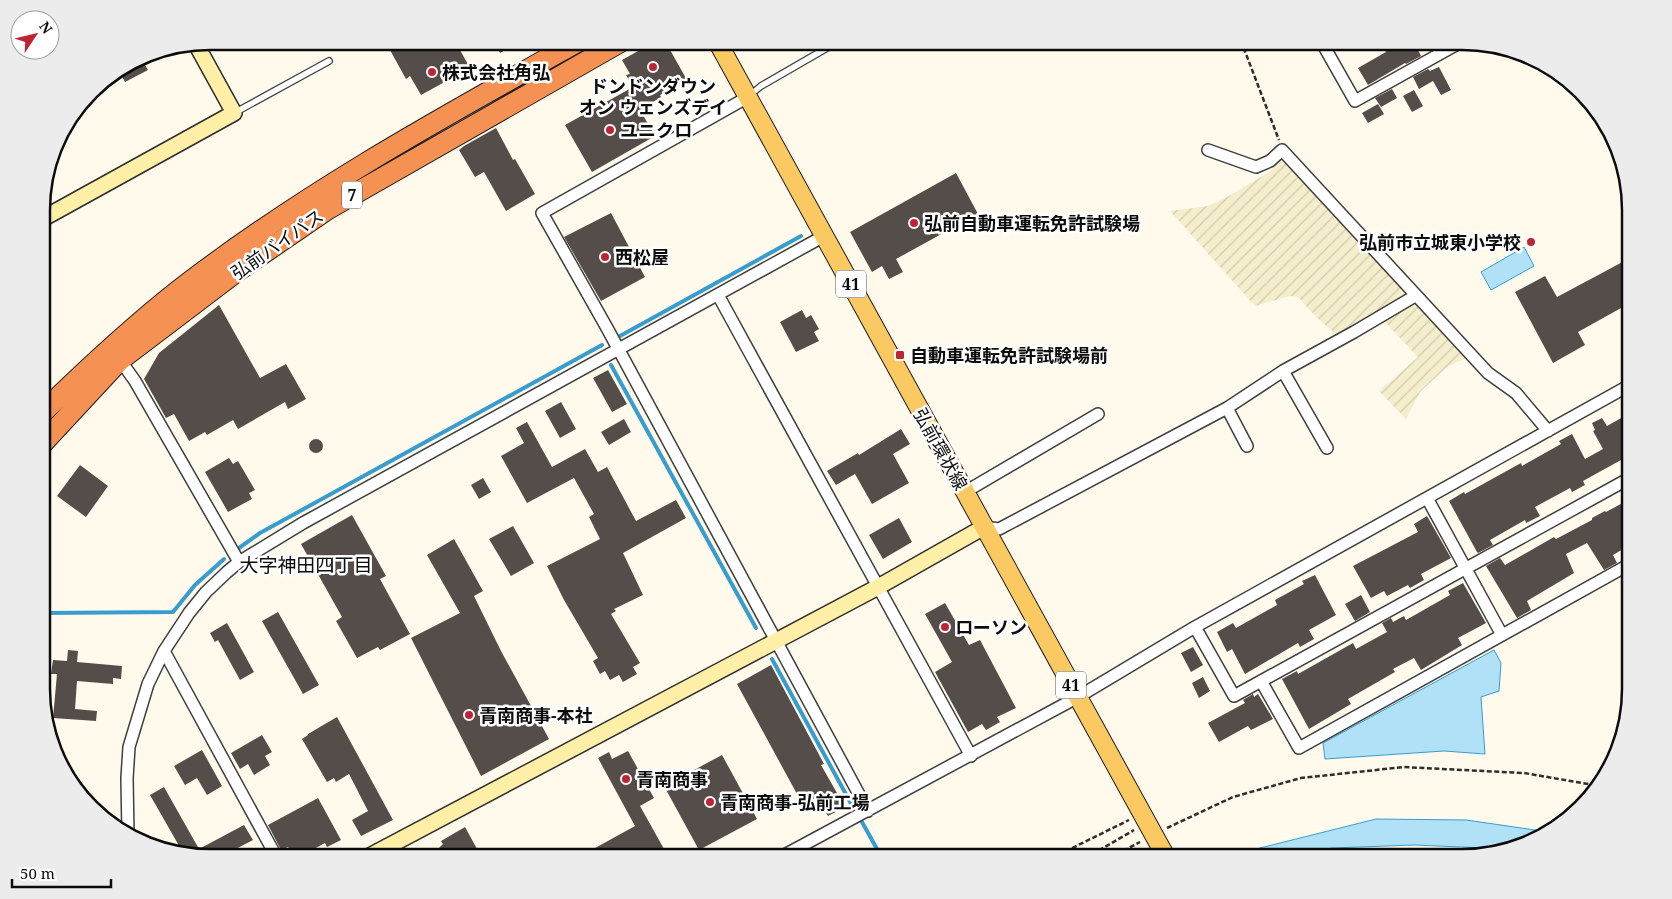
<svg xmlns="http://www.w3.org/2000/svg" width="1672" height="899" font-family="'Noto Serif','Noto Sans JP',serif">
	<defs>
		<pattern id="farmland-furrows" width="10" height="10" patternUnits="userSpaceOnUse" patternTransform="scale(1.25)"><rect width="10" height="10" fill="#f5eecc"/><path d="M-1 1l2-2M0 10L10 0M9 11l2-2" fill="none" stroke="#d1cbae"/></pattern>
	</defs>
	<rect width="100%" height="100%" fill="#fffaec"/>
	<path fill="url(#farmland-furrows)" d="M 1283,155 L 1406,292 L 1405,298 L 1337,335 L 1316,317 L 1298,297 L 1290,296 L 1255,306 L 1170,211 L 1208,206 L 1227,197 L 1271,171 Z
		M 1414,301 L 1466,358 L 1447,367 L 1420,392 L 1406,419 L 1379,391 L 1418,357 L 1383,320 Z"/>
	<path fill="#b0e1f6" stroke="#379dce" d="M 1524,247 L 1534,266 L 1491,290 L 1481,272 Z
		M 1494,650 L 1501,663 L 1499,691 L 1481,697 L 1485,754 L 1444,751 L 1325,759 L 1323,743 Z
		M 1376,819 L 1466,820 L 1549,832 L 1494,850 L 1485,848 L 1414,845 L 1332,848 L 1287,857 L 1231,857 L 1260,848 Z"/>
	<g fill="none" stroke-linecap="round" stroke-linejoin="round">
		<path stroke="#379dce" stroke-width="4" d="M 620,336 L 801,236
			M 611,365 L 756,628
			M 239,548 L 260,533 L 602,345
			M 43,613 L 173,612 L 195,585 L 224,559
			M 772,659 L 854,809
			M 862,822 L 882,858"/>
	</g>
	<path fill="#554d49" d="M 385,41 L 455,41 L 470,68 L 421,95 L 410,76 L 406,79 Z
		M 494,41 L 520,41 L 500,53 Z
		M 656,41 L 665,41 L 687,80 L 660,95 L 661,97 L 640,110 L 655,136 L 592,172 L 565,125 L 633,87 L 626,75 L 630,74 L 622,60 Z
		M 1380,41 L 1434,41 L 1418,50 L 1421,56 L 1406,64 L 1405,63 L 1368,85 L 1358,68 L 1386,52 Z
		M 140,57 L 148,70 L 125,82 L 119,71 Z
		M 1439,67 L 1451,90 L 1441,95 L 1433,81 L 1419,89 L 1413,77 L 1428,69 L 1430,71 Z
		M 1392,89 L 1397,98 L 1381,107 L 1375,98 Z
		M 1414,90 L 1423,106 L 1412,112 L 1403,96 Z
		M 1378,104 L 1384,114 L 1368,123 L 1362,113 Z
		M 496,128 L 513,160 L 515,159 L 535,194 L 506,211 L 484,172 L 475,177 L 459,150 L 464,146 Z
		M 956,173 L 978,214 L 896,259 L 903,272 L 889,279 L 882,266 L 872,272 L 850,232 Z
		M 611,213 L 645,277 L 601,301 L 564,237 Z
		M 1630,258 L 1630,303 L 1578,332 L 1585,345 L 1553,363 L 1515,292 L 1545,276 L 1557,297 Z
		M 219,305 L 260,378 L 286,364 L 306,399 L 288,409 L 285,402 L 238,429 L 233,420 L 207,435 L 205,432 L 189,441 L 174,414 L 166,418 L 144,379 L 159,353 Z
		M 802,310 L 806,318 L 811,315 L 819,329 L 814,332 L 819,341 L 796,352 L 780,322 Z
		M 608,370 L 627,404 L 612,412 L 593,378 Z
		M 561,402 L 576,429 L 560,438 L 545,411 Z
		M 1630,413 L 1630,455 L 1583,481 L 1585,485 L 1572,492 L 1570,488 L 1535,507 L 1540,516 L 1526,523 L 1525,520 L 1490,540 L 1493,545 L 1478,553 L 1477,552 L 1449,501 L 1464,492 L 1465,494 L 1521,463 L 1522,466 L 1561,444 L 1559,441 L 1572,434 L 1585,459 L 1603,449 L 1593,431 L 1595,430 L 1592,423 L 1602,418 L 1607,426 Z
		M 624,419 L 631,432 L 609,445 L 601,432 Z
		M 527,422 L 552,467 L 585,449 L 598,472 L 607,467 L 636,521 L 676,500 L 686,518 L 623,553 L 643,595 L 614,609 L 616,611 L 611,614 L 640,663 L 633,667 L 637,674 L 623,682 L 619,675 L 610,680 L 605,671 L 600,674 L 593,661 L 598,658 L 564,600 L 547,566 L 600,539 L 589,517 L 594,514 L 574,478 L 527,503 L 501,456 L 524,443 L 516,428 Z
		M 901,429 L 910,444 L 893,454 L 909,483 L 872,504 L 855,474 L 836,485 L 827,471 L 858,453 L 859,455 Z
		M309 446a7 7 0 1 1 14 0a7 7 0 1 1-14 0Z
		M 229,458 L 233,464 L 238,461 L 255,490 L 249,493 L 252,499 L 228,512 L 205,472 Z
		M 80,465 L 108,486 L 86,517 L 57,496 Z
		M 483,478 L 491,492 L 479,499 L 471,485 Z
		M 1630,499 L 1630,545 L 1613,555 L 1617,563 L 1604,570 L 1587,543 L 1566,554 L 1574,573 L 1527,601 L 1531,610 L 1517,618 L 1486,566 L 1500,558 L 1505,565 L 1554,537 L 1556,539 L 1592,520 L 1592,518 L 1605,511 L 1606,512 Z
		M 352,515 L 386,576 L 380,579 L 410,634 L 380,650 L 378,647 L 357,658 L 336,621 L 342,617 L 301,544 Z
		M 1427,516 L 1451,558 L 1421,574 L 1424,580 L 1410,588 L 1408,585 L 1387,596 L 1384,591 L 1371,598 L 1353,566 L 1418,532 L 1414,524 Z
		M 899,518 L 912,542 L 883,559 L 869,535 Z
		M 513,526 L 534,563 L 511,576 L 489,539 Z
		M 454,539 L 483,591 L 474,596 L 501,651 L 549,739 L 481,776 L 411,638 L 460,613 L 427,555 Z
		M 1315,575 L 1336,615 L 1309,630 L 1314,639 L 1300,647 L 1298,643 L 1245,674 L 1232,649 L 1227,652 L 1217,632 L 1233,623 L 1236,628 L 1277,605 L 1275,600 L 1304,584 L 1302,581 Z
		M 1463,583 L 1486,623 L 1458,638 L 1462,645 L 1421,670 L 1414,658 L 1393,669 L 1395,672 L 1348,699 L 1351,704 L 1309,729 L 1282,679 L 1297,671 L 1298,674 L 1353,643 L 1356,649 L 1387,632 L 1382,623 L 1391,618 L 1393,622 L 1404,616 L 1406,620 L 1450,595 L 1448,591 Z
		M 1361,595 L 1370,612 L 1355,621 L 1345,604 Z
		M 945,603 L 969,645 L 980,640 L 1016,708 L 997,717 L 1000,722 L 986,730 L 982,724 L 968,732 L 935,672 L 952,662 L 925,614 Z
		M 278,612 L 319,685 L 303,694 L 262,621 Z
		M 227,623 L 254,672 L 240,680 L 218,640 L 215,642 L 210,633 Z
		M 1193,647 L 1203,665 L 1191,672 L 1181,653 Z
		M 68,650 L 78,651 L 77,662 L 122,666 L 121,679 L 113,678 L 113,684 L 77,681 L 75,709 L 97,711 L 96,721 L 53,718 L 57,674 L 51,674 L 53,660 L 67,661 Z
		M 771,665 L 824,764 L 821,765 L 845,807 L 828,816 L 817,797 L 803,805 L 737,684 Z
		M 1203,677 L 1210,691 L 1199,698 L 1192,683 Z
		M 1253,694 L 1254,697 L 1258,694 L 1273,719 L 1251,730 L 1248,726 L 1219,742 L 1208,723 L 1245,703 L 1243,700 Z
		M 337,717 L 393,820 L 361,836 L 352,820 L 368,811 L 349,774 L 336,782 L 334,778 L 327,782 L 302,739 L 308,735 L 308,734 Z
		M 262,735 L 272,752 L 265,756 L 270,765 L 254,775 L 248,764 L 240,769 L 231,753 Z
		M 202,750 L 222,786 L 207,795 L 197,778 L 185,785 L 174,766 Z
		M 628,751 L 654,798 L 640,806 L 664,849 L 646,858 L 577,858 L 635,826 L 598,758 L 609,752 L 612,759 Z
		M 722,755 L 757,819 L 699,850 L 664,786 Z
		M 164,787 L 199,849 L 244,825 L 253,840 L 228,853 L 231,858 L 210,858 L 182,851 L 150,795 Z
		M 318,798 L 341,840 L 327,847 L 325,843 L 297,858 L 294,858 L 288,847 L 281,850 L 268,825 Z
		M 465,827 L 482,858 L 445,858 L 439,848 L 443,844 L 441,841 Z"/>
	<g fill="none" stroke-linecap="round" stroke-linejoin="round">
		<defs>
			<path id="lane" d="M 749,96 L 761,86 L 839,41
				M 236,112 L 329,61"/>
			<path id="street" d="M 1321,41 L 1355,101 L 1463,41
				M 748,97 L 542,213 L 607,328 L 868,811
				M 1208,150 L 1256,167 L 1270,161 L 1282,150 L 1488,373 L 1516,393 L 1548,431
				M 718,295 L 971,756
				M 120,360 L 135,381 L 239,562
				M 1283,371 L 1327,448
				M 1227,408 L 1247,446
				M 965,492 L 1098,414
				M 1427,498 L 1502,635
				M 984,527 L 999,529 L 1227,408 L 1283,371 L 1354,332 L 1415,296
				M 1195,627 L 1234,696 L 1630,478
				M 164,651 L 277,858
				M 1261,681 L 1299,748 L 1630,564
				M 128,835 L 127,778 L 129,747 L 148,684 L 164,651 L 189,613 L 206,592 L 227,572 L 239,562 L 303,523 L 824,236
				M 779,858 L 1078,697 L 1195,627 L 1630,385"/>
			<path id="secondary" d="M 42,219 L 234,113 L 196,44
				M 366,858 L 878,587 L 984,527"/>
			<path id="primary" d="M 717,41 L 1166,857"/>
			<path id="highway" d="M 42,413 C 87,369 133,326 183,287 C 306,192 443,117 579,41
				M 42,444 L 120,360 L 236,272 L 328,209 L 622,41"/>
		</defs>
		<use href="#lane" stroke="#3f3f3f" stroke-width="8"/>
		<use href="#street" stroke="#3f3f3f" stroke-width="14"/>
		<use href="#secondary" stroke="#2e2e2e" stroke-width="18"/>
		<use href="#primary" stroke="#1d1d1d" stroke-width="20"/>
		<use href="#highway" stroke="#1d1d1d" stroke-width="22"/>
		<path stroke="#2e2e2e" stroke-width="2.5" stroke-dasharray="5 2.5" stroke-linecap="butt" d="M 1241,41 L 1279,140
			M 1167,828 L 1233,797 L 1301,778 L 1404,767 L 1524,773 L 1594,785
			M 1052,858 L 1129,820
			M 1086,858 L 1134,830
			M 1110,858 L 1140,842"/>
		<use href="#lane" stroke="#fff" stroke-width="5.5"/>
		<use href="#street" stroke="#fff" stroke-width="11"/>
		<use href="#secondary" stroke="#ffefa7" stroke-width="15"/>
		<use href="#primary" stroke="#fac961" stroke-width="18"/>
		<use href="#highway" stroke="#f59153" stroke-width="20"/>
	</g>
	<g fill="#bd2436" stroke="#fff" stroke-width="2">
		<circle cx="653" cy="67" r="5"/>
		<circle cx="432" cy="72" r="5"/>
		<circle cx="610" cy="130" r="5"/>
		<circle cx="914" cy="223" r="5"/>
		<circle cx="1531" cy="242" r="5"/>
		<circle cx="605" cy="257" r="5"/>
		<rect x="895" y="350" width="10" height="10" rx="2.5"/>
		<circle cx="945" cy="627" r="5"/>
		<circle cx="469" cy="715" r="5"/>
		<circle cx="626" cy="779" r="5"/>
		<circle cx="710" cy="802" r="5"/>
	</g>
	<g text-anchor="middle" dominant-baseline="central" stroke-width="5" stroke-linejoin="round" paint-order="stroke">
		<g fill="#fff" stroke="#555" stroke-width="1">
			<rect x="342" y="181.5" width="20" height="27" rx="4"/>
			<rect x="836" y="270.5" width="30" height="27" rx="4"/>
			<rect x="1056" y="671.5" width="30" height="27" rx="4"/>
		</g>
		<g font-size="16" font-weight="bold" fill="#0c0c0c">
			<text x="352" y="195">7</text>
			<text x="851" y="284">41</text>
			<text x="1071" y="685">41</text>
		</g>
		<g font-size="18" font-weight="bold" fill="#0c0c0c" stroke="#fff" text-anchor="start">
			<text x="442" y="72">株式会社角弘</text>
			<text x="653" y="86" text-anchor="middle">ドンドンダウン<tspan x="653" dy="21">オン ウェンズデイ</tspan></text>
			<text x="620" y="130">ユニクロ</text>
			<text x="924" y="223">弘前自動車運転免許試験場</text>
			<text x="1521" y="242" text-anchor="end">弘前市立城東小学校</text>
			<text x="615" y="257">西松屋</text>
			<text x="910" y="355">自動車運転免許試験場前</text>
			<text x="955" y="627">ローソン</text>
			<text x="479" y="715">青南商事-本社</text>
			<text x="636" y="779">青南商事</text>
			<text x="720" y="802">青南商事-弘前工場</text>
		</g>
		<g font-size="18" fill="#0c0c0c" stroke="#fff">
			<text transform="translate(277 244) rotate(-35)">弘前バイパス</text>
			<text transform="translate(941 449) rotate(61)">弘前環状線</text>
		</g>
		<g font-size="19" fill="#0c0c0c" stroke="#fff">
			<text x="306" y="565">大字神田四丁目</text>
		</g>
	</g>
	<path d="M0 0H1672V899H0ZM210 50H1462A160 160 0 0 1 1622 210V689A160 160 0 0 1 1462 849H210A160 160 0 0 1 50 689V210A160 160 0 0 1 210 50Z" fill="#ececec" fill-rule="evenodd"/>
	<path fill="none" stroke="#0c0c0c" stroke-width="2.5" d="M210 50H1462A160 160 0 0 1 1622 210V689A160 160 0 0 1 1462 849H210A160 160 0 0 1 50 689V210A160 160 0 0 1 210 50Z"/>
	<g transform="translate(35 35) rotate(55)"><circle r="24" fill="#ffffff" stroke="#9e9e9e"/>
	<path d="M0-4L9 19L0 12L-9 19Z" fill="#bd2436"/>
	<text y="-8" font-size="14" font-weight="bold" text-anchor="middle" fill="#0c0c0c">N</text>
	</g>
	<path d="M12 879v8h99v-8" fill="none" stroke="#0c0c0c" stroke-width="2.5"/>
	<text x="20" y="879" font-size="15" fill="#0c0c0c" stroke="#ffffff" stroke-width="4" paint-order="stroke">50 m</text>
</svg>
